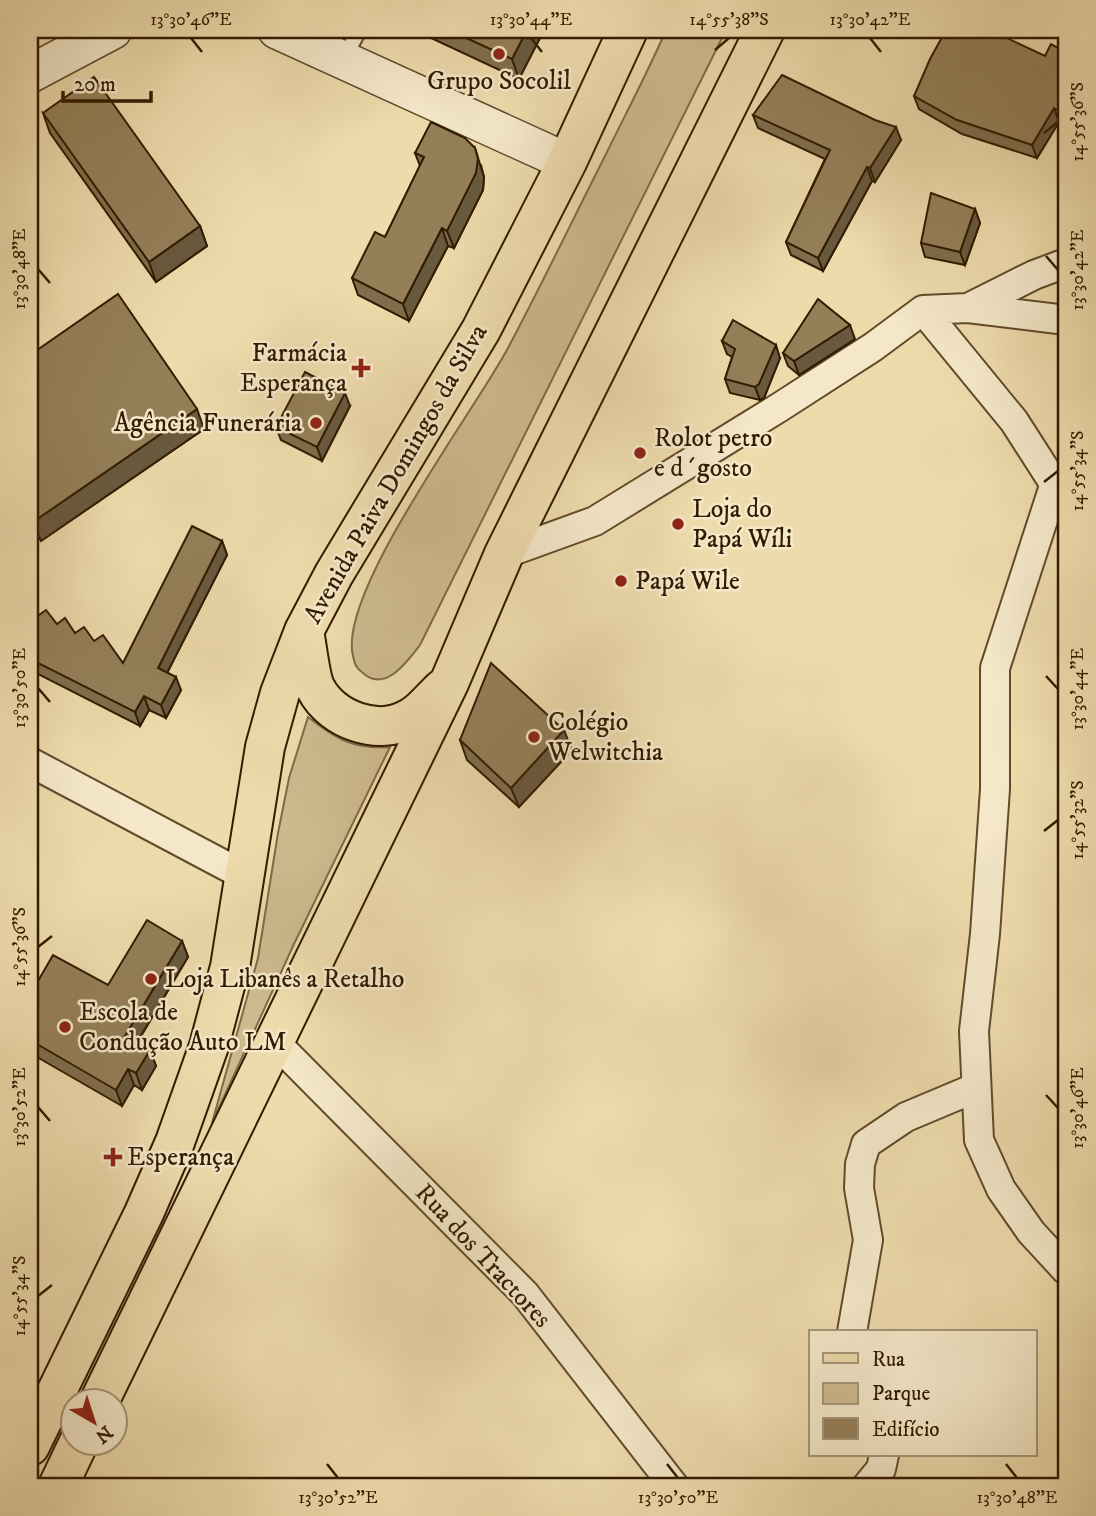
<svg xmlns="http://www.w3.org/2000/svg" width="1096" height="1516" font-family="'IM FELL DW Pica',serif">
	<rect width="100%" height="100%" fill="#eedbac"/>
	<filter id="stains"><feTurbulence type="fractalNoise" baseFrequency=".00286" numOctaves="4"/><feColorMatrix values="0 0 0 0 .2 0 0 0 0 .09 0 0 0 0 .02 0 0 0 .5 -.17"/></filter>
	<radialGradient id="worn" r=".72"><stop offset=".6" stop-color="#630" stop-opacity="0"/><stop offset="1" stop-color="#630" stop-opacity=".3"/></radialGradient>
	<path fill="#ceba8f" stroke="#806a48" stroke-width="2" d="M 666,30 L 726,30 L 420,645 C 407,662 385,693 363,673 C 356,668 355,665 353,656 C 337,593 476,409 508,348 C 542,284 573,219 606,154 C 626,113 648,72 666,30 Z
		M 308,717 C 336,739 352,749 390,747 L 294,944 L 212,1123 L 258,958 L 278,833 L 289,778 Z"/>
	<g fill="none" stroke-linecap="round" stroke-linejoin="round">
		<defs>
			<path id="service" d="M 343,60 L 359,30"/>
			<path id="minor" d="M 968,308 L 1034,275 L 1066,263
				M 923,310 L 1014,421 L 1064,499
				M 1054,486 L 995,668 L 995,789 L 985,934 L 974,1031 L 979,1140 L 1001,1189 L 1031,1232 L 1066,1270
				M 504,554 L 595,521 L 780,407 L 873,347 L 923,310 L 968,308 L 1066,320
				M 30,762 L 245,876
				M 274,1041 L 525,1294 L 674,1486
				M 852,1332 L 868,1240 L 859,1188 L 860,1164 L 866,1144 L 906,1117 L 975,1088
				M 867,1486 L 881,1469 L 884,1455"/>
			<path id="tertiary" d="M 277,30 L 567,162
				M 30,74 L 113,30"/>
			<path id="primary" d="M 304,631 C 307,645 310,678 316,689 C 332,720 379,737 410,718 C 422,712 432,698 442,689
				M 100,1400 L 449,683 L 504,554 L 765,30
				M 30,1446 L 144,1213 L 175,1142 L 209,1046 L 230,967 L 265,747 L 280,693 L 304,631 L 334,574 L 481,330 L 567,162 L 628,30
				M 58,1486 L 79,1442"/>
		</defs>
		<use href="#service" stroke="#614b2b" stroke-width="18"/>
		<use href="#minor" stroke="#614b2b" stroke-width="32"/>
		<use href="#tertiary" stroke="#614b2b" stroke-width="40"/>
		<use href="#primary" stroke="#321b00" stroke-width="42"/>
		<use href="#service" stroke="#f4e8c9" stroke-width="14"/>
		<use href="#minor" stroke="#f4e8c9" stroke-width="28"/>
		<use href="#tertiary" stroke="#f4e8c9" stroke-width="37"/>
		<use href="#primary" stroke="#eedbac" stroke-width="38"/>
	</g>
	<path fill="#7f6d4d" stroke="#321b00" stroke-width="2" d="M 414,30 L 544,30 L 519,79 Z
		M 1066,52 L 1066,120 L 1064,125 L 1059,122 L 1037,158 L 962,134 L 919,109 L 914,96 L 1045,56 Z
		M 43,113 L 200,226 L 207,246 L 156,282 L 50,133 Z
		M 753,115 L 901,140 L 875,182 L 872,181 L 823,271 L 791,255 L 786,242 L 825,159 L 758,128 Z
		M 415,153 L 481,165 L 484,177 L 483,190 L 454,248 L 448,246 L 409,321 L 358,295 L 352,278 L 385,237 L 420,166 Z
		M 975,209 L 980,223 L 965,265 L 925,257 L 921,243 Z
		M 855,339 L 799,375 L 788,366 L 783,353 Z
		M 722,341 L 780,358 L 764,398 L 760,400 L 730,393 L 725,379 L 732,357 L 727,354 Z
		M 30,355 L 204,429 L 41,541 L 30,526 Z
		M 350,406 L 322,461 L 281,440 L 276,427 Z
		M 222,541 L 227,555 L 167,673 L 181,690 L 166,718 L 149,710 L 140,726 L 30,670 L 30,610 L 75,633 L 94,641 L 123,663 Z
		M 460,740 L 572,750 L 519,807 L 467,760 Z
		M 182,941 L 188,957 L 137,1043 L 150,1050 L 156,1066 L 142,1090 L 134,1085 L 122,1106 L 30,1053 L 30,995 L 108,985 Z"/>
	<path fill="#68593e" stroke="#321b00" stroke-width="2" d="M 527,30 L 544,30 L 519,79 L 512,59 Z
		M 1066,96 L 1066,120 L 1064,125 L 1059,111 Z
		M 1054,108 L 1059,122 L 1037,158 L 1032,145 Z
		M 896,127 L 901,140 L 875,182 L 870,168 Z
		M 475,148 L 484,177 L 483,190 L 454,248 L 447,231 Z
		M 867,167 L 872,181 L 823,271 L 818,258 Z
		M 975,209 L 980,223 L 965,265 L 960,252 Z
		M 200,226 L 207,246 L 156,282 L 149,262 Z
		M 442,228 L 448,246 L 409,321 L 403,304 Z
		M 850,325 L 855,339 L 799,375 L 794,361 Z
		M 776,345 L 780,358 L 764,398 L 760,400 L 755,387 Z
		M 345,393 L 350,406 L 322,461 L 317,447 Z
		M 197,409 L 204,429 L 41,541 L 33,522 Z
		M 222,541 L 227,555 L 163,681 L 158,668 Z
		M 176,677 L 181,690 L 166,718 L 161,705 Z
		M 144,696 L 149,710 L 140,726 L 135,712 Z
		M 564,730 L 572,750 L 519,807 L 511,788 Z
		M 182,941 L 188,957 L 131,1052 L 125,1036 Z
		M 150,1050 L 156,1066 L 142,1090 L 136,1073 Z
		M 128,1069 L 134,1085 L 122,1106 L 116,1090 Z"/>
	<path fill="#947f59" stroke="#321b00" stroke-width="2" d="M 449,30 L 527,30 L 512,59 Z
		M 946,30 L 990,30 L 1045,56 L 1051,44 L 1066,52 L 1066,96 L 1059,111 L 1054,108 L 1032,145 L 957,120 L 914,96 L 930,59 Z
		M 782,75 L 875,120 L 896,127 L 870,168 L 867,167 L 818,258 L 786,242 L 830,150 L 753,115 Z
		M 94,77 L 200,226 L 149,262 L 43,113 Z
		M 431,122 L 465,138 L 475,148 L 478,159 L 476,173 L 447,231 L 442,228 L 403,304 L 352,278 L 375,232 L 385,237 L 424,157 L 415,153 Z
		M 931,193 L 975,209 L 960,252 L 921,243 Z
		M 118,294 L 197,409 L 33,522 L 30,516 L 30,355 Z
		M 818,299 L 850,325 L 794,361 L 783,353 Z
		M 733,320 L 776,345 L 759,384 L 755,387 L 725,379 L 735,349 L 722,341 Z
		M 305,372 L 345,393 L 317,447 L 276,427 Z
		M 192,526 L 222,541 L 158,668 L 176,677 L 161,705 L 144,696 L 135,712 L 30,659 L 30,610 L 39,615 L 46,610 L 57,624 L 65,618 L 75,633 L 84,627 L 94,641 L 103,635 L 123,663 Z
		M 491,663 L 564,730 L 511,788 L 460,740 Z
		M 147,920 L 182,941 L 125,1036 L 150,1050 L 136,1073 L 128,1069 L 116,1090 L 30,1040 L 30,995 L 53,955 L 108,985 Z"/>
	<path fill="none" stroke="#321b00" stroke-width="2.5" d="M 191,38 L 202,52M 531,38 L 542,52M 870,38 L 881,52M 715,50 L 729,38M 1044,133 L 1058,122M 1046,256 L 1058,270M 38,269 L 50,283M 1044,482 L 1058,471M 1046,676 L 1058,689M 38,688 L 50,702M 1044,831 L 1058,820M 38,947 L 52,936M 1046,1095 L 1058,1108M 38,1107 L 50,1121M 38,1296 L 52,1285M 327,1464 L 338,1478M 667,1464 L 678,1478M 1006,1464 L 1017,1478"/>
	<g fill="#8f2418" stroke="#f4e8c9" stroke-width="2.5">
		<circle cx="499" cy="54" r="7"/>
		<path d="M357.5 357.5h7v7h7v7h-7v7h-7v-7h-7v-7h7z"/>
		<circle cx="316" cy="423" r="7"/>
		<circle cx="640" cy="453" r="7"/>
		<circle cx="678" cy="524" r="7"/>
		<circle cx="621" cy="581" r="7"/>
		<circle cx="534" cy="737" r="7"/>
		<circle cx="151" cy="979" r="7"/>
		<circle cx="65" cy="1027" r="7"/>
		<path d="M109.5 1146.5h7v7h7v7h-7v7h-7v-7h-7v-7h7z"/>
	</g>
	<g text-anchor="middle" dominant-baseline="central" stroke-width="5" stroke-linejoin="round" paint-order="stroke">
		<g font-size="26" fill="#321b00" stroke="#f4e8c9" text-anchor="start">
			<text x="499" y="81" text-anchor="middle">Grupo Socolil</text>
			<text x="347" y="353" text-anchor="end">Farmácia<tspan x="347" dy="30">Esperança</tspan></text>
			<text x="302" y="423" text-anchor="end">Agência Funerária</text>
			<text x="654" y="438">Rolot petro<tspan x="654" dy="30">e d´gosto</tspan></text>
			<text x="692" y="509">Loja do<tspan x="692" dy="30">Papá Wíli</tspan></text>
			<text x="635" y="581">Papá Wile</text>
			<text x="548" y="722">Colégio<tspan x="548" dy="30">Welwitchia</tspan></text>
			<text x="165" y="979">Loja Libanês a Retalho</text>
			<text x="79" y="1012">Escola de<tspan x="79" dy="30">Condução Auto LM</tspan></text>
			<text x="127" y="1157">Esperança</text>
		</g>
		<g font-size="26" fill="#321b00" stroke="#f4e8c9">
			<text transform="translate(396 474) rotate(-60)">Avenida Paiva Domingos da Silva</text>
			<text transform="translate(483 1256) rotate(47)">Rua dos Tractores</text>
		</g>
	</g>
	<rect width="1096" height="1516" fill="none" stroke="#eedbac" stroke-width="77"/>
	<rect x="809" y="1330" width="228" height="126" fill="#f4e8c9" stroke="#a69679" stroke-width="2"/>
	<rect x="823" y="1353" width="35" height="10" fill="#eedbac" stroke="#a69679" stroke-width="2"/>
	<text x="872" y="1366" font-size="21" fill="#321b00">Rua</text>
	<rect x="823" y="1383" width="35" height="21" fill="#ceba8f" stroke="#a69679" stroke-width="2"/>
	<text x="872" y="1400" font-size="21" fill="#321b00">Parque</text>
	<rect x="823" y="1418" width="35" height="21" fill="#947f59" stroke="#a69679" stroke-width="2"/>
	<text x="872" y="1436" font-size="21" fill="#321b00">Edifício</text>
	<g transform="translate(94 1422) rotate(141)"><circle r="33" fill="#f4e8c9" stroke="#a69679" stroke-width="2"/>
	<path d="M0-5L12 26L0 18L-12 26Z" fill="#8f2418"/>
	<text y="-10" font-size="19" font-weight="bold" text-anchor="middle" fill="#321b00">N</text>
	</g>
	<path d="M63 91v10h88v-10" fill="none" stroke="#321b00" stroke-width="3.5"/>
	<text x="74" y="91" font-size="21" fill="#321b00" stroke="#f4e8c9" stroke-width="5" paint-order="stroke">20 m</text>
	<rect x="38" y="38" width="1020" height="1440" fill="none" stroke="#321b00" stroke-width="2.5"/>
	<g font-size="18" text-anchor="middle" fill="#321b00">
		<text x="191" y="25">13°30'46"E</text>
		<text x="531" y="25">13°30'44"E</text>
		<text x="729" y="25">14°55'38"S</text>
		<text x="870" y="25">13°30'42"E</text>
		<text transform="translate(1077 122) rotate(-90)" y="6">14°55'36"S</text>
		<text transform="translate(19 269) rotate(-90)" y="6">13°30'48"E</text>
		<text transform="translate(1077 270) rotate(-90)" y="6">13°30'42"E</text>
		<text transform="translate(1077 471) rotate(-90)" y="6">14°55'34"S</text>
		<text transform="translate(19 688) rotate(-90)" y="6">13°30'50"E</text>
		<text transform="translate(1077 689) rotate(-90)" y="6">13°30'44"E</text>
		<text transform="translate(1077 820) rotate(-90)" y="6">14°55'32"S</text>
		<text transform="translate(19 947) rotate(-90)" y="6">14°55'36"S</text>
		<text transform="translate(19 1107) rotate(-90)" y="6">13°30'52"E</text>
		<text transform="translate(1077 1108) rotate(-90)" y="6">13°30'46"E</text>
		<text transform="translate(19 1296) rotate(-90)" y="6">14°55'34"S</text>
		<text x="338" y="1503">13°30'52"E</text>
		<text x="678" y="1503">13°30'50"E</text>
		<text x="1017" y="1503">13°30'48"E</text>
	</g>
	<rect width="100%" height="100%" filter="url(#stains)"/>
	<rect width="100%" height="100%" fill="url(#worn)"/>
</svg>
